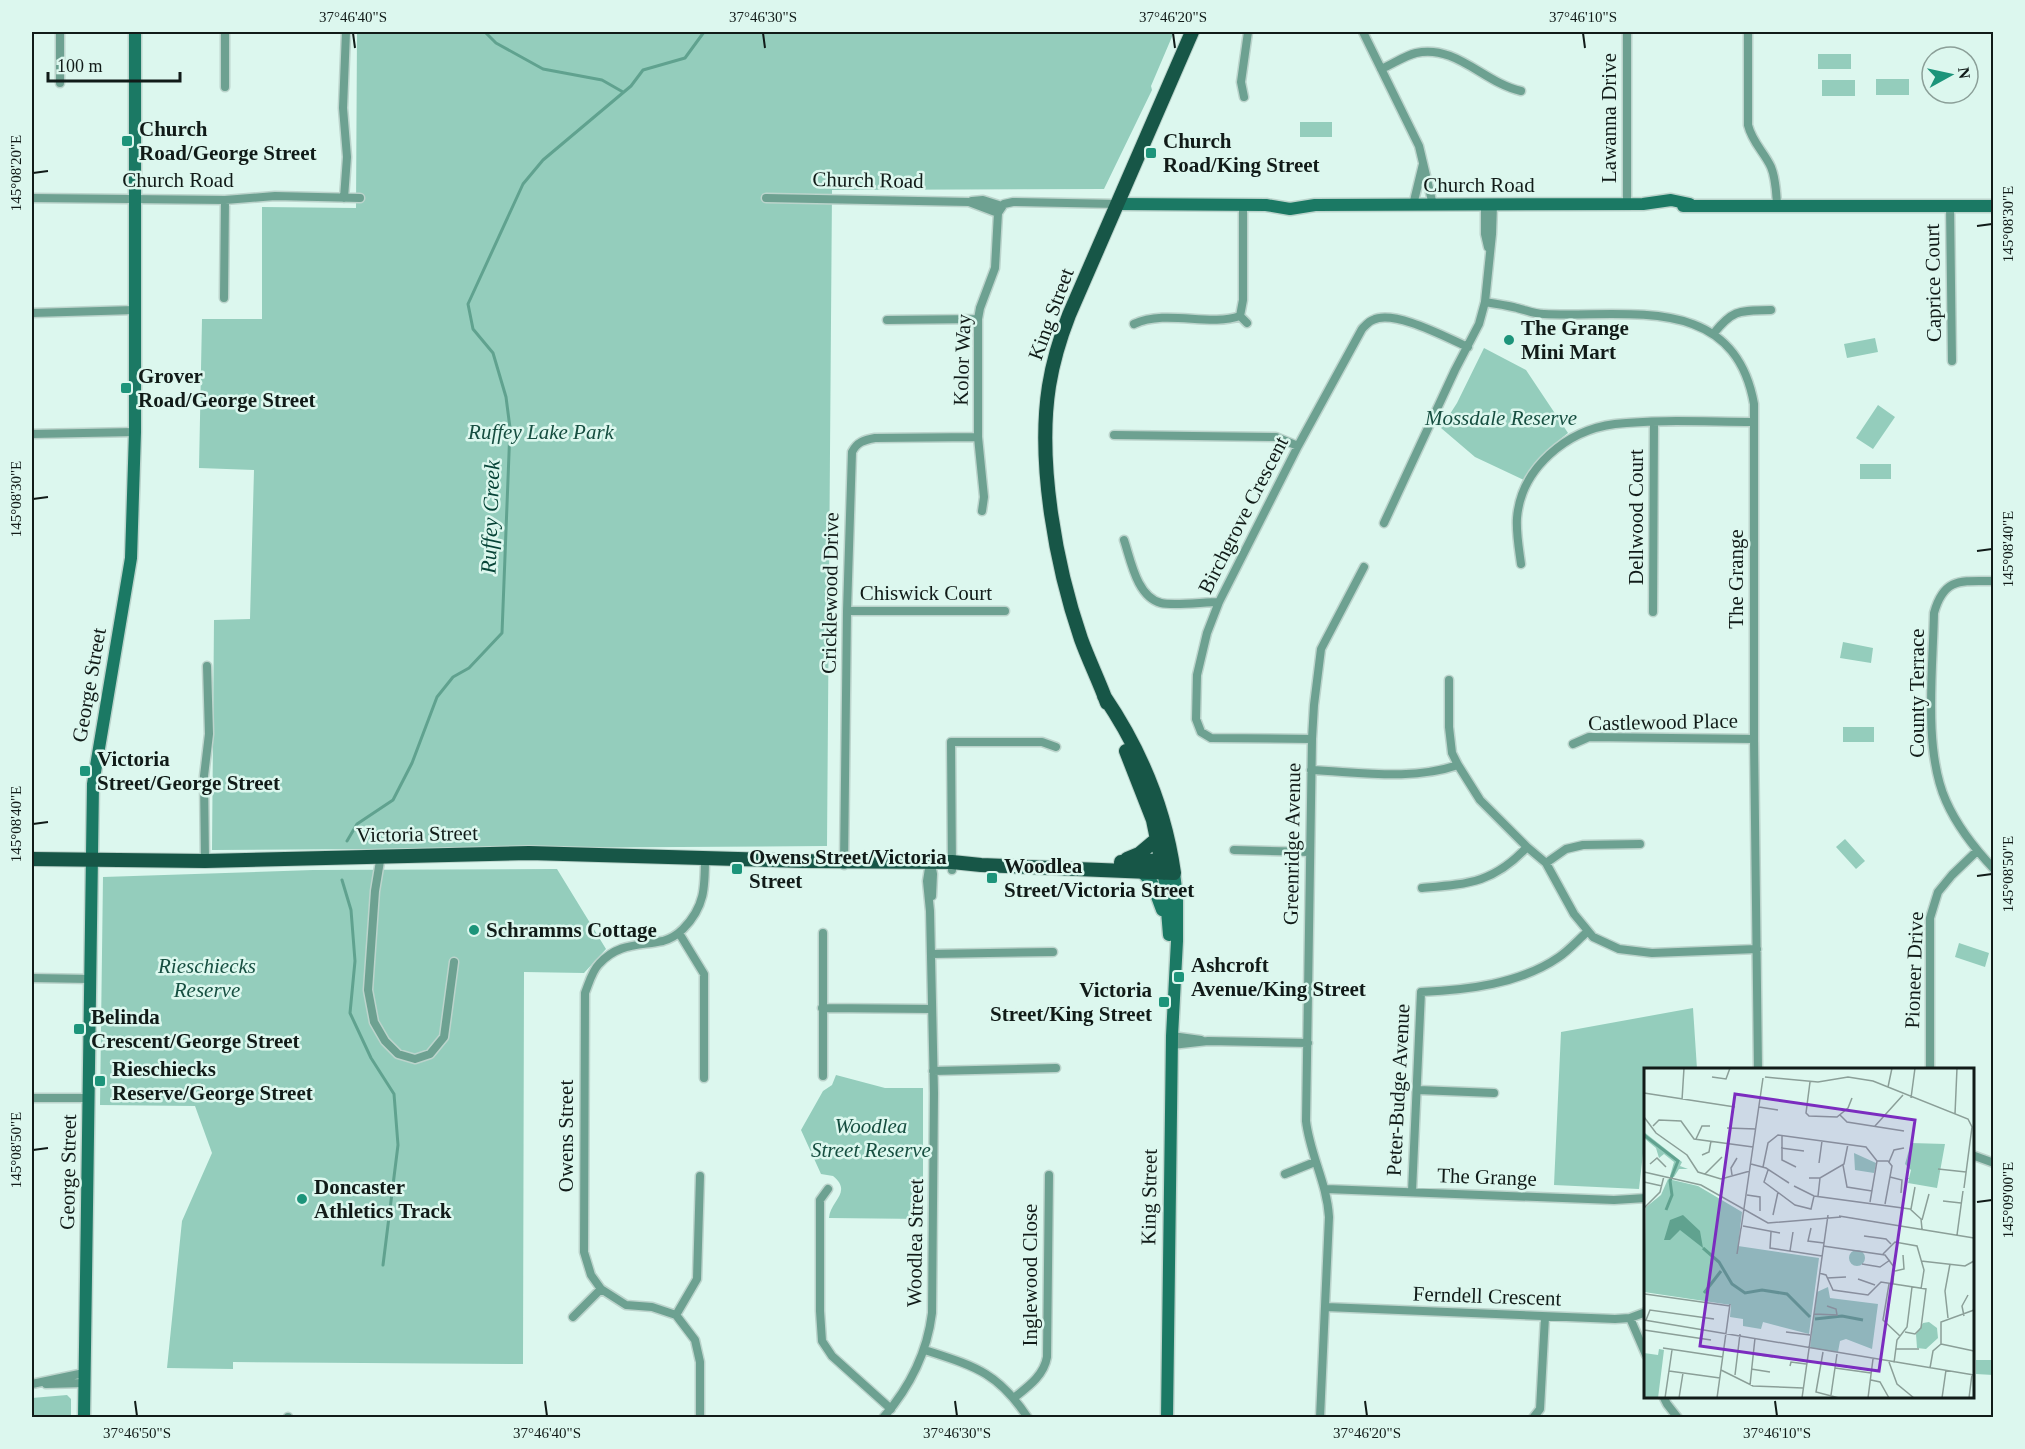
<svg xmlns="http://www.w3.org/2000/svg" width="2025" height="1449" font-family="'Times New Roman',serif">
	<rect width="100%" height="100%" fill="#dcf7ee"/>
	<path fill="#94cdbc" d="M 357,32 L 1174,32 L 1151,86 L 1152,90 L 1104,189 L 832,190 L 827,846 L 212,850 L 214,620 L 250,619 L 254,470 L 199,468 L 202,319 L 262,319 L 262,207 L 356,208 Z
		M 1818,54 L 1851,54 L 1851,69 L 1818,69 Z
		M 1876,79 L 1909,79 L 1909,95 L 1876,95 Z
		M 1822,80 L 1855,80 L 1855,96 L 1822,96 Z
		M 1300,122 L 1332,122 L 1332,137 L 1300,137 Z
		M 1875,338 L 1878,352 L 1847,358 L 1844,344 Z
		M 1484,348 L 1526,370 L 1568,433 C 1550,447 1535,460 1526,481 L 1475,457 L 1441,428 L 1457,403 Z
		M 1878,405 L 1895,417 L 1873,449 L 1856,438 Z
		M 1860,464 L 1891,464 L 1891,479 L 1860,479 Z
		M 1843,642 L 1873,648 L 1871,663 L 1840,658 Z
		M 1843,727 L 1874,727 L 1874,742 L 1843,742 Z
		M 1845,839 L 1865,861 L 1856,869 L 1836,847 Z
		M 557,869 L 606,949 L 584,973 L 524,972 L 523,1364 L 233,1362 L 233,1369 L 167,1368 L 182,1221 L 212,1153 L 195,1106 L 100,1105 L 103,877 L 313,870 Z
		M 1959,943 L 1989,953 L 1985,967 L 1955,957 Z
		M 1693,1008 L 1697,1069 L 1646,1070 L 1645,1135 L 1639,1189 L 1554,1185 L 1561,1032 Z
		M 836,1075 L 885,1088 L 923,1088 L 923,1219 L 829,1218 C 830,1201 853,1192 833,1176 L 821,1174 L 801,1130 L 823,1091 L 832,1085 Z
		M 1976,1360 L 1993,1360 L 1993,1375 L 1976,1374 Z
		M 67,1395 L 71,1399 L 71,1417 L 32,1417 L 32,1398 Z"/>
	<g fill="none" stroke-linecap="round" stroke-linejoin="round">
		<path stroke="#60a28f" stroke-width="3" d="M 485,32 L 496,43 L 543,69 L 602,80 L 623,92
			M 347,841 L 357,824 L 393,800 L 412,763 L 437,697 L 453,677 L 469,668 L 502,633 L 510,428 L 506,397 L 493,353 L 473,329 L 468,304 L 523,184 L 543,160 L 631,86 L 643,70 L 685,58 L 704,32
			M 342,880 L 351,910 L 355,961 L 350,1013 L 371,1058 L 394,1094 L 398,1145 L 383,1265"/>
		<defs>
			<path id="street" d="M 1363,32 L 1419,146 L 1433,205
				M 1748,32 L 1748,125 C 1752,142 1764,152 1771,167 C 1776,179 1776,192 1777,204
				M 1381,69 C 1393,64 1404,56 1416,53 C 1456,44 1484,83 1521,91
				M 60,83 L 60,32
				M 225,87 L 225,32
				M 1244,97 L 1241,82 L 1248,32
				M 32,198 L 225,200 L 275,196 L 360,198
				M 344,198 L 347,157 L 343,108 L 346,32
				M 766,198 L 969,202 L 998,213
				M 972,201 L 983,200 L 1002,206
				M 1485,204 L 1485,234 L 1488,247
				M 1627,204 L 1627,32
				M 1413,205 L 1423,164
				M 1950,205 L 1952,361
				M 224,298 L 225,200
				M 1485,302 C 1496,304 1507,305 1517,308 C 1526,310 1534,314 1544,314 C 1627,318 1734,292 1754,404 L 1754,739 L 1758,1070
				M 32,313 L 135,310
				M 1240,316 L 1247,323
				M 887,320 L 978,319
				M 1134,324 C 1167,309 1209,327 1240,316 L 1243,300 L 1243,205
				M 1714,333 C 1734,308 1741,311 1771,310
				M 32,434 L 135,432
				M 1114,435 L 1276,437 L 1298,446
				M 982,511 L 984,497 L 978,437 L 978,319 L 980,308 L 995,268 L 998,213 L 1004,204 L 1013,202 L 1118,204
				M 1384,523 L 1455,370 L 1479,324 L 1485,302 L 1492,234 L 1493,204
				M 1124,540 C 1131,561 1137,597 1161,603 C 1174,606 1204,602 1219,602
				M 1521,564 C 1519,549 1516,533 1517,518 C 1521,468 1567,430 1615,424 C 1661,419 1708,422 1753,422
				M 1994,581 C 1961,581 1944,577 1934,613 C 1933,668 1923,750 1946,801 C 1957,826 1975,849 1994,869
				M 847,611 L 1005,611
				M 1653,612 L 1654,423
				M 1449,680 L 1449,727 L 1452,753 L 1458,765 L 1480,800 L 1527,847 L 1546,863 L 1574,914 L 1593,937 L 1619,949 L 1652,953 L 1757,949
				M 1312,739 L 1211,738 L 1201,732 L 1196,719 L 1197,675 L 1207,633 L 1219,602 L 1298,446 L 1362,329 C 1365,326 1369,321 1373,320 C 1394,309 1447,338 1468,347
				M 1573,744 L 1589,737 L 1754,739
				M 1311,770 C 1359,772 1412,781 1458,765
				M 1234,850 L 1310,852
				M 381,855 L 375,891 L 368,990 L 374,1022 L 385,1041 L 398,1054 L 415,1059 L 430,1054 L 444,1037 L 454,962
				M 205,861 L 204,776 L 209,734 L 207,666
				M 1546,863 L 1566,849 L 1583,845 L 1640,844
				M 931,864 L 933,874 L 932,896
				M 844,865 L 847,611 L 852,452 C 857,442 864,440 875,438 L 978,437
				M 952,870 L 951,742 L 1042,742 L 1056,747
				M 1422,888 C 1468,884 1494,883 1527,847
				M 679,933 L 704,974 L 704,1078
				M 931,954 L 1053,952
				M 32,978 L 90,979
				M 822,1008 L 932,1009
				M 1172,1036 L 1201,1040
				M 1172,1045 L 1208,1041 L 1308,1043
				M 1930,1070 L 1930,918 L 1938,892 L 1952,875 L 1977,851
				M 933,1071 L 1056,1068
				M 823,1076 L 823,933
				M 1418,1090 L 1494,1093
				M 32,1098 L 89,1098
				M 1972,1155 L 1994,1163
				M 1285,1174 L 1315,1162
				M 828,1189 L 820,1200 L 820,1311 L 822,1341 L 832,1356 L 891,1409
				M 1326,1189 L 1614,1200 L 1646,1198
				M 1412,1192 L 1421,992 C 1467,990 1520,984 1559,957 C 1569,950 1578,940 1587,932
				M 1326,1307 L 1615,1319 L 1630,1318 L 1646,1312
				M 676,1315 L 697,1279 L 700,1176
				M 573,1317 L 601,1289
				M 1630,1318 L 1646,1355
				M 925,1350 C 974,1366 998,1372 1028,1418
				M 32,1384 L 84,1373
				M 46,1384 L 84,1383
				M 1663,1396 L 1667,1404 L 1678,1418
				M 1015,1397 C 1029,1386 1044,1375 1047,1357 L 1049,1175
				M 288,1418 L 288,1417
				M 700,1418 L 700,1362 L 695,1340 L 676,1315 L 652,1307 L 626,1305 L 601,1289 L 591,1275 L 584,1252 L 585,993 C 589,983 592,971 599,964 C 618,943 638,946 663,941 C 670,939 678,934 683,929 C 705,907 705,887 705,857
				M 883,1418 C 910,1387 927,1354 932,1313 L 934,1093 L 930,911 L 927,881 L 930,862
				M 1320,1418 L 1329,1217 C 1327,1183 1310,1155 1306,1121 L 1312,739 L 1314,705 L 1321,649 L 1364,567
				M 1533,1418 L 1540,1409 L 1545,1317"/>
			<path id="secondary" d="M 1118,204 L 1266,205 L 1290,209 L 1315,205 L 1643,204 L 1671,200 L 1690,204
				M 1683,206 L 1994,206
				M 1141,871 L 1152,883 L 1162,910
				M 1164,873 L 1169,935
				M 84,1418 L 93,784 L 131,558 L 135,432 L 135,32
				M 1167,1418 L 1172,1036 L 1177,941 L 1177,897 L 1174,873"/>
			<path id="primary" d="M 1107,703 C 1099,681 1089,661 1081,639 C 1056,566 1037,463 1049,386 C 1053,361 1060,338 1069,315 L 1192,32
				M 1126,751 L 1153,820 L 1164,873
				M 32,859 L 205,861 L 529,853 L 803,861 L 952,862 L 981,865 L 1174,873 C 1165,809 1140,749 1104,696
				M 1127,859 L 1139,854 L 1158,838
				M 1121,862 L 1170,860"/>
		</defs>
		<use href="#street" stroke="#bcd4cc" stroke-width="11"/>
		<use href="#secondary" stroke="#bcd4cc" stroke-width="15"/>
		<use href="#primary" stroke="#bcd4cc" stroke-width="16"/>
		<use href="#street" stroke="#6da191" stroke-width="8"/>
		<use href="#secondary" stroke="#1b7964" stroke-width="12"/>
		<use href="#primary" stroke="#175647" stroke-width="14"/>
	</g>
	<path fill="none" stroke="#111b18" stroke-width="2" d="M 353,33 L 355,48M 763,33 L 765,48M 1173,33 L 1175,48M 1583,33 L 1585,48M 33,173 L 48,171M 1977,226 L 1992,224M 33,499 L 48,497M 1977,551 L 1992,549M 33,824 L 48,822M 1977,876 L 1992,874M 33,1150 L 48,1148M 1977,1202 L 1992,1200M 135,1401 L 137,1416M 545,1401 L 547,1416M 955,1401 L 957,1416M 1365,1401 L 1367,1416M 1775,1401 L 1777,1416"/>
	<g fill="#1c947a" stroke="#dcf7ee" stroke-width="2">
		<rect x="121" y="135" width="12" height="12" rx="3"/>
		<rect x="1145" y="147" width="12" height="12" rx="3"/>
		<circle cx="1509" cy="340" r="6"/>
		<rect x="120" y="382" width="12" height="12" rx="3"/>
		<rect x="79" y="765" width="12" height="12" rx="3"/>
		<rect x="731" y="863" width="12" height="12" rx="3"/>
		<rect x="986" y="872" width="12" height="12" rx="3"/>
		<circle cx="474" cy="930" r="6"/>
		<rect x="1173" y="971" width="12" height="12" rx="3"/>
		<rect x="1158" y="996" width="12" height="12" rx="3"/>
		<rect x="73" y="1023" width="12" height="12" rx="3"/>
		<rect x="94" y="1075" width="12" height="12" rx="3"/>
		<circle cx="302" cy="1199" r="6"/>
	</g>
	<g text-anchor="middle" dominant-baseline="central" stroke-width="5" stroke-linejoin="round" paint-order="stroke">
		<g font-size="21" fill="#111b18" stroke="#dcf7ee">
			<text transform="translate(1609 118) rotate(-90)">Lawanna Drive</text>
			<text x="178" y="180">Church Road</text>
			<text transform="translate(868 180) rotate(1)">Church Road</text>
			<text x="1479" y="185">Church Road</text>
			<text transform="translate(1933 283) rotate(-91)">Caprice Court</text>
			<text transform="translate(1051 314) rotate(-70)">King Street</text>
			<text transform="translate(962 360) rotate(-88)">Kolor Way</text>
			<text transform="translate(1243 515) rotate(-63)">Birchgrove Crescent</text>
			<text transform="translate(1636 517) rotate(-90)">Dellwood Court</text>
			<text transform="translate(1736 579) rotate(-90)">The Grange</text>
			<text transform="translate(830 593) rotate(-89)">Cricklewood Drive</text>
			<text x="926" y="593">Chiswick Court</text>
			<text transform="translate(89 685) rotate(-80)">George Street</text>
			<text transform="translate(1917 693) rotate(-90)">County Terrace</text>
			<text transform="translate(1663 722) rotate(-1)">Castlewood Place</text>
			<text transform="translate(417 834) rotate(-1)">Victoria Street</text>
			<text transform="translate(1292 844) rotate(-89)">Greenridge Avenue</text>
			<text transform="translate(1914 970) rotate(-88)">Pioneer Drive</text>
			<text transform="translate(1398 1090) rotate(-87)">Peter-Budge Avenue</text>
			<text transform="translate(566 1136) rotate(-90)">Owens Street</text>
			<text transform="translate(68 1172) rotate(-89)">George Street</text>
			<text transform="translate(1487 1177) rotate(2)">The Grange</text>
			<text transform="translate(1149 1197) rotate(-89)">King Street</text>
			<text transform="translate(915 1243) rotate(-89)">Woodlea Street</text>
			<text transform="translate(1030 1275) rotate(-90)">Inglewood Close</text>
			<text transform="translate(1487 1296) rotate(2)">Ferndell Crescent</text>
		</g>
		<g font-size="21" font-weight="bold" fill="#111b18" stroke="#dcf7ee" text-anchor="start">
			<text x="139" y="129">Church<tspan x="139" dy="24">Road/George Street</tspan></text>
			<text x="1163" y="141">Church<tspan x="1163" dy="24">Road/King Street</tspan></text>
			<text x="1521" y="328">The Grange<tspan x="1521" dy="24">Mini Mart</tspan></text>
			<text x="138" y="376">Grover<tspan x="138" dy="24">Road/George Street</tspan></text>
			<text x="97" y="759">Victoria<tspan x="97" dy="24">Street/George Street</tspan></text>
			<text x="749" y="857">Owens Street/Victoria<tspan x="749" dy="24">Street</tspan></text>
			<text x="1004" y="866">Woodlea<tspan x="1004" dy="24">Street/Victoria Street</tspan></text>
			<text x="486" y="930">Schramms Cottage</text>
			<text x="1191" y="965">Ashcroft<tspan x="1191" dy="24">Avenue/King Street</tspan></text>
			<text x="1152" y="990" text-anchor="end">Victoria<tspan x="1152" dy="24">Street/King Street</tspan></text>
			<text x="91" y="1017">Belinda<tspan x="91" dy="24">Crescent/George Street</tspan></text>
			<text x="112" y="1069">Rieschiecks<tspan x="112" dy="24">Reserve/George Street</tspan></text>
			<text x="314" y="1187">Doncaster<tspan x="314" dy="24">Athletics Track</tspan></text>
		</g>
		<g font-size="21" font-style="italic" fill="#164e40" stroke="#dcf7ee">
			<text x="1501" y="418">Mossdale Reserve</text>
			<text x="541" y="432">Ruffey Lake Park</text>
			<text x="207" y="966">Rieschiecks<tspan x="207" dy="24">Reserve</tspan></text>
			<text x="871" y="1126">Woodlea<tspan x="871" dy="24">Street Reserve</tspan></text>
		</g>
		<g font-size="22" font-style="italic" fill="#064336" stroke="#dcf7ee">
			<text transform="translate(490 517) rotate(-88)">Ruffey Creek</text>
		</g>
	</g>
	<g transform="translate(1644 1068)">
		<rect width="330" height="330" fill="#dcf7ee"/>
		<path d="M 0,64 L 38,94 L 36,98 L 44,101 L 35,101 L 30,109 L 26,108 L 30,94 L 20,86 L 15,90 L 12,80 L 0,70 ZM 267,75 L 301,76 L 293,120 L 264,115 L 265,111 L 260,110 L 265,110 L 267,102 L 261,96 ZM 210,85 L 232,95 L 230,105 L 211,102 ZM 24,111 L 54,118 L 98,144 L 94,178 L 175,190 L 165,266 L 119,254 L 117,261 L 99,258 L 99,251 L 86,249 L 87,237 L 0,224 L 2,139 L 17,127 ZM205 190a8 8 0 1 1 16 0a8 8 0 1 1-16 0ZM 184,219 L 186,230 L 234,236 L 228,281 L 202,271 L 196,273 L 194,284 L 166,280 L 173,224 ZM 285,254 L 293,260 L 294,270 L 282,281 L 273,280 L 272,266 L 279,255 ZM 15,281 L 20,282 L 14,330 L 0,330 L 0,285 L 14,287 Z" fill="#94cdbc"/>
		<path d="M 39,147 L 56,163 L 59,180 L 36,162 L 26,172 L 20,172 L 26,152 Z" fill="#60a28f"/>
		<path fill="none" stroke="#60a28f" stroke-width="3" d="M 0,67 L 34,93 L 26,113 L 28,127 L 22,142M 59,180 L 75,194 L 88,216 L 101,225 L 118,222 L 143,226 L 166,249M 60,225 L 77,203M 171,251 L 198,248 L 219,252"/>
		<path fill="none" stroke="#8b9f98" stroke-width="1.5" d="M 68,9 L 82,11 L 86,0M 121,9 L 174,14 L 204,9 L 229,13 L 324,51 L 328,59 L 320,120M 166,14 L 162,45 L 165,48 L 193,49 L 204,40 L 208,30M 244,19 L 248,0M 0,25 L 91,39M 267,30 L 271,0M 38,32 L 40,0M 115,39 L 134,42M 311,46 L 313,0M 196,47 L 203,54 L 260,63M 0,49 L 12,65 L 43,87 L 54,104 L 77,111 L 106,103M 9,58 L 15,52 L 37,53 L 50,71 L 109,79M 231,58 L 259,27M 83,60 L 112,61M 138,68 L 138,92 L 152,99M 52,71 L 58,58 L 66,58M 137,80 L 160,83M 58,87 L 65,84 L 67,73M 233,93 L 244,93 L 248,98 L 241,136M 245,94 L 250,82 L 260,80M 175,95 L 178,73M 6,96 L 13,90 L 22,99M 107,96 L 122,100 L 145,115M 199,97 L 203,119 L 228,123M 119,99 L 124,75 L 134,67 L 222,79 L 233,93 L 226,134M 294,101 L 322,104M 124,102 L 120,114 L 151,137 L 167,141 L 170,128M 0,104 L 57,117 L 124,155 L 197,149M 61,106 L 78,89M 88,107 L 87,100 L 93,90M 246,109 L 258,112 L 257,125M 165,110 L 176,110 L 200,96 L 204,76M 0,114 L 18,118M 150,118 L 170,128 L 266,141 L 277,151 L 278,161M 103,127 L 116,129 L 116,143M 174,128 L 176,110M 299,133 L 317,135M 0,140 L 16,124 L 20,108M 267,141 L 271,119M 129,147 L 134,124M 195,148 L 330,170M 278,152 L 285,126M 99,158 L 136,165M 167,160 L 164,173 L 180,175M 97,161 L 119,10M 127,164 L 126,180 L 178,188M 313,167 L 319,123M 220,168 L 242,171 L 247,176M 179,178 L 241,187 L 250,199 L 249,216M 146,183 L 149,164M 93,186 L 97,160M 239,186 L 251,174 L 273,178 L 280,202 L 277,221M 277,193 L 321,198 L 330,193M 218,196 L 236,199 L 246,192M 251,203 L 260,201 L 259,187M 175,205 L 182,207 L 189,222 L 224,227 L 237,214 L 282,221 L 277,260 L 271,266 L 261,264M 183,210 L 202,209M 214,211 L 231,217M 245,216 L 239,252 L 256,268M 1,226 L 86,238M 170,246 L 193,247 L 192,241 L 183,238M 320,248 L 318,238 L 324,227M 304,250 L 301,223 L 306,196M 0,252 L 330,307M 2,252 L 6,242 L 70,251M 0,262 L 67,272M 142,264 L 166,267M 297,276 L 297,254 L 330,242M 297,276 L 330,283M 19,280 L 79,289M 252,281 L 275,281M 179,284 L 172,324 L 195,330M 109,286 L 129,289M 245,294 L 253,316 L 270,330M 250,295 L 253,272 L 263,259 L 268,219M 146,298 L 147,294 L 162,296M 191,300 L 227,305M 286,300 L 289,283 L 297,276M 107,301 L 126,304M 77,302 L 109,318 L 159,320M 25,303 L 76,310M 91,307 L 96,266M 227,312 L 236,314 L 245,330M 106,317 L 111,270M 187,327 L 193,286M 21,330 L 28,282M 35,330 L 39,305M 73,330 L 86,236M 158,330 L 184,147M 224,330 L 229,291M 298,330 L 302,302M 325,330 L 328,306"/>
		<path fill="#7b2cbf" fill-opacity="0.15" stroke="#7b2cbf" stroke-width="3" d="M 91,26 L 271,52 L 235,303 L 56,278 Z"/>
		<rect width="330" height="330" fill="none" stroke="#111b18" stroke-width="3"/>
	</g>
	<rect width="2025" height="1449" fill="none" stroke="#dcf7ee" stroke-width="66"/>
	<g transform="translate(1950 75) rotate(82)"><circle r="28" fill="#dcf7ee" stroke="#8b9f98" stroke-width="1.5"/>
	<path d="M0-4.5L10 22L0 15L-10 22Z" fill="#1c947a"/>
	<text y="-9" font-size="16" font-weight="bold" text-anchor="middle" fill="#111b18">N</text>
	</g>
	<path d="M48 72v9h132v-9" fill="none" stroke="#111b18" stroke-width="3"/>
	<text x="57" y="72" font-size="18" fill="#111b18" stroke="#dcf7ee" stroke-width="4.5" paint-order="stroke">100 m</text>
	<rect x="33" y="33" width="1959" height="1383" fill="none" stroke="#111b18" stroke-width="2"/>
	<g font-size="15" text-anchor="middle" fill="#111b18">
		<text x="353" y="22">37°46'40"S</text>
		<text x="763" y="22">37°46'30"S</text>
		<text x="1173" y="22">37°46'20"S</text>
		<text x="1583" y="22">37°46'10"S</text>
		<text transform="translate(16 173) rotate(-90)" y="5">145°08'20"E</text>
		<text transform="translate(2008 224) rotate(-90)" y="5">145°08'30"E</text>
		<text transform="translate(16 499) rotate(-90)" y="5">145°08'30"E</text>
		<text transform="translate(2008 549) rotate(-90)" y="5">145°08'40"E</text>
		<text transform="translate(16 824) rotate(-90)" y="5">145°08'40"E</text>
		<text transform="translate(2008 874) rotate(-90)" y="5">145°08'50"E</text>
		<text transform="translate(16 1150) rotate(-90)" y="5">145°08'50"E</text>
		<text transform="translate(2008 1200) rotate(-90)" y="5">145°09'00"E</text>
		<text x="137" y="1438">37°46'50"S</text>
		<text x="547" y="1438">37°46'40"S</text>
		<text x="957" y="1438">37°46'30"S</text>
		<text x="1367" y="1438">37°46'20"S</text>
		<text x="1777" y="1438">37°46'10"S</text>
	</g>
</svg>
